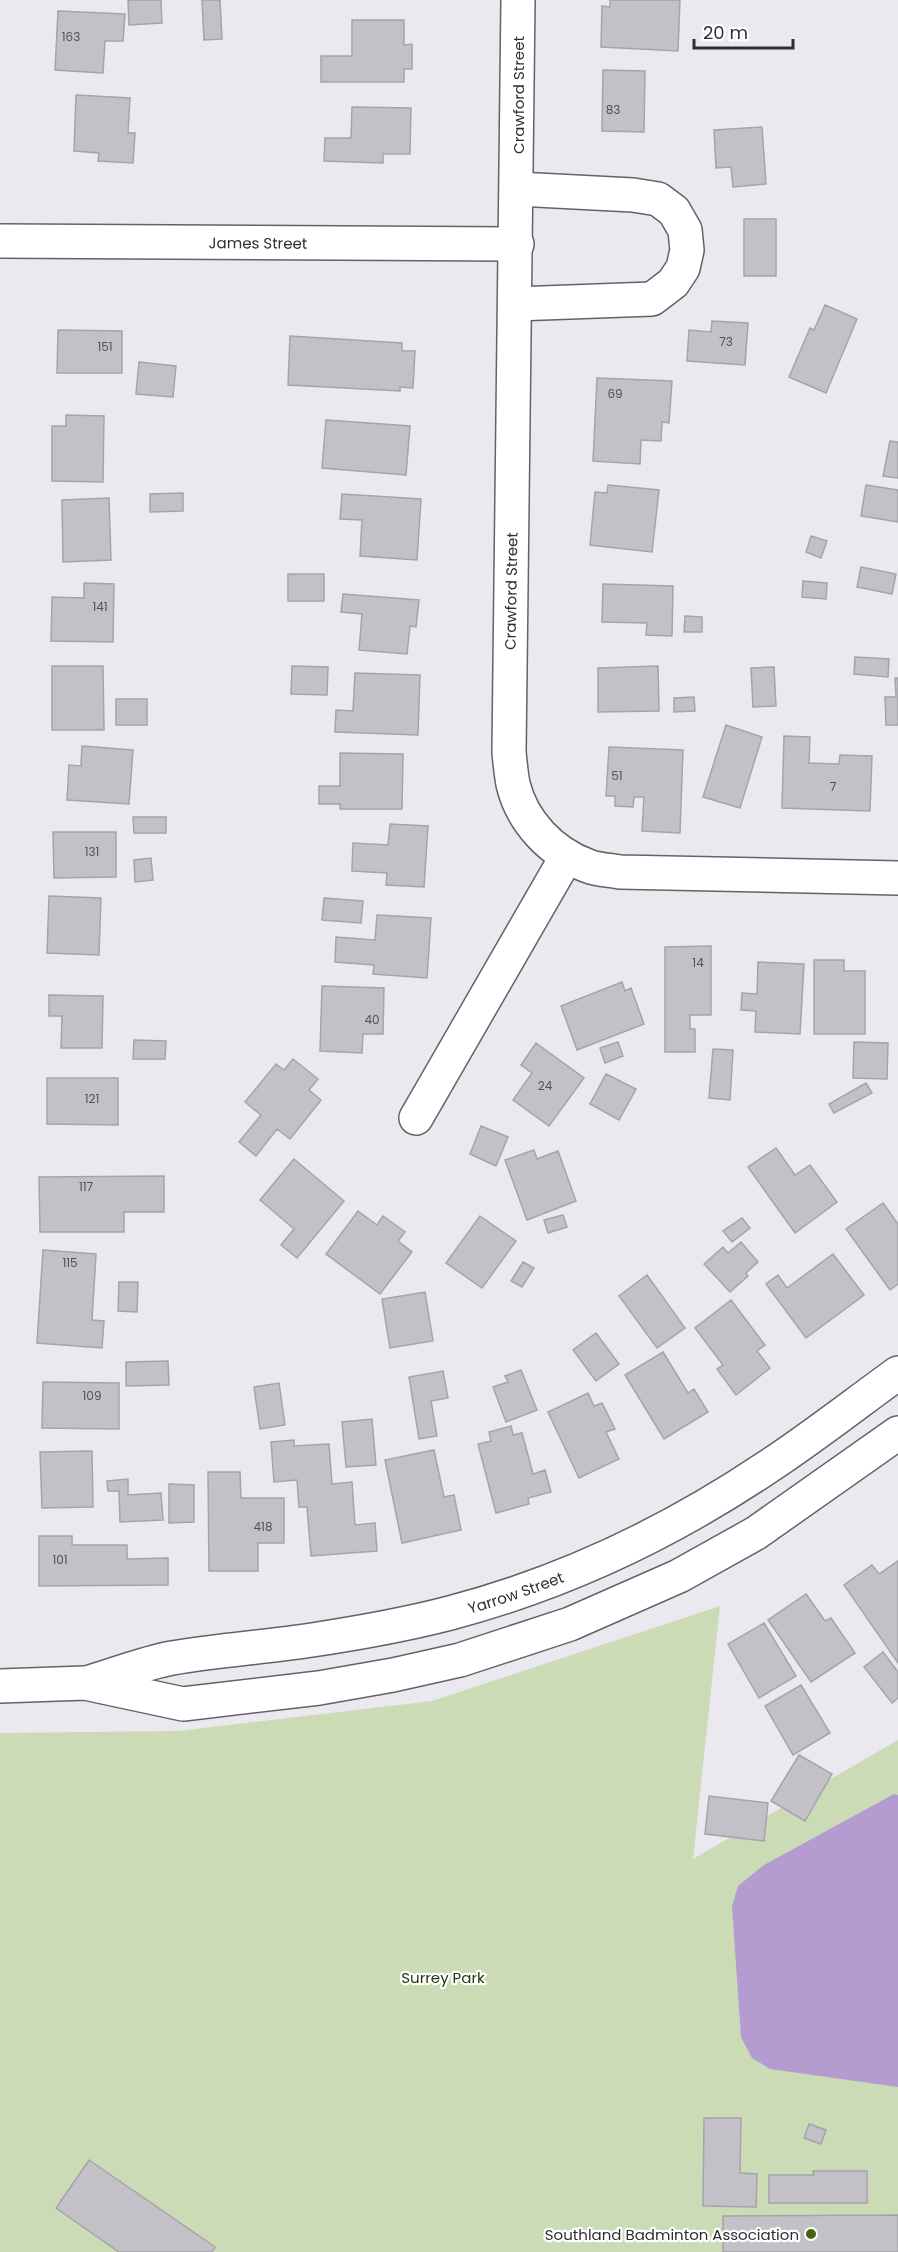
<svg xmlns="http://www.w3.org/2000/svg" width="898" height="2252" font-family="Poppins,sans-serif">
	<rect width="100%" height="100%" fill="#ece8f0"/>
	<path fill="#cbdbb6" d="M 720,1606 L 693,1859 L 898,1740 L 898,2252 L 0,2252 L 0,1733 L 178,1731 L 432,1701 Z"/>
	<path fill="#b49cd0" d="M 894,1794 L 898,1795 L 898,2087 L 770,2069 L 752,2058 L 741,2037 L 732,1906 L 738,1886 L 764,1865 Z"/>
	<path fill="#c3c0c7" stroke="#a6a3aa" stroke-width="1.5" d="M 128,0 L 161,0 L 162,23 L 129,25 Z
		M 202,0 L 220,0 L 222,39 L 204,40 Z
		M 610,0 L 680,0 L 678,51 L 601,47 L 602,6 L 610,7 Z
		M 58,11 L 125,14 L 123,41 L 105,41 L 103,73 L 55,70 Z
		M 352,20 L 404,20 L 404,45 L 412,44 L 412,69 L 404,69 L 404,82 L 321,82 L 321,56 L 352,56 Z
		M 603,70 L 645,71 L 644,132 L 602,131 Z
		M 76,95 L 130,98 L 128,133 L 135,133 L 133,163 L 98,161 L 99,153 L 74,151 Z
		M 352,107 L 411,108 L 410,154 L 383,154 L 383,163 L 324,161 L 325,138 L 351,138 Z
		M 762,127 L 766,184 L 733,187 L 731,167 L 716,168 L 714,130 Z
		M 744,219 L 776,219 L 776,276 L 744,276 Z
		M 825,305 L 857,319 L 826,393 L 789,377 L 810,328 L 814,330 Z
		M 712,321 L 748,323 L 745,365 L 687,361 L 689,330 L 711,332 Z
		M 58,330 L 122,331 L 122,373 L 57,373 Z
		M 290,336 L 402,343 L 402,351 L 415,351 L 413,388 L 400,387 L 400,391 L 288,385 Z
		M 139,362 L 176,366 L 173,397 L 136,394 Z
		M 597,378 L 672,381 L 669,423 L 662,422 L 661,441 L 641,440 L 640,464 L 593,461 Z
		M 66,415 L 104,416 L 103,482 L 52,481 L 52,426 L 66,426 Z
		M 326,420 L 410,426 L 406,475 L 322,468 Z
		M 890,441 L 898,442 L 898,478 L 883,476 Z
		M 608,485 L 659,490 L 652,552 L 590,545 L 595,492 L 607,493 Z
		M 866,485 L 898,490 L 898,522 L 861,516 Z
		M 183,493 L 183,511 L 150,512 L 150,494 Z
		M 342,494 L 421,499 L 417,560 L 360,556 L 362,520 L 340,519 Z
		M 109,498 L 111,560 L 63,562 L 62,500 Z
		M 811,536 L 827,541 L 821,558 L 806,552 Z
		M 861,567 L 896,574 L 892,594 L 857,587 Z
		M 288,574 L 324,574 L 324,601 L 288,601 Z
		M 803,581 L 827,583 L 826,599 L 802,597 Z
		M 84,583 L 114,584 L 113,642 L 51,641 L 52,597 L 84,598 Z
		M 603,584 L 673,586 L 672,636 L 646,635 L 647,623 L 602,622 Z
		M 343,594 L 419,600 L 416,627 L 410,626 L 407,654 L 359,650 L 362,614 L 341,612 Z
		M 685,616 L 702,617 L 702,632 L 684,632 Z
		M 855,657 L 889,659 L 888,677 L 854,674 Z
		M 52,666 L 103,666 L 104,730 L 52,730 Z
		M 292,666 L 328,667 L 327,695 L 291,694 Z
		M 658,666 L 659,711 L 598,712 L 598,668 Z
		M 774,667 L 776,706 L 753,707 L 751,668 Z
		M 355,673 L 420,675 L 418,735 L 335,732 L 336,710 L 353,711 Z
		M 895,678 L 898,678 L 898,725 L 886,725 L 885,697 L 896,697 Z
		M 694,697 L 695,711 L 674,712 L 674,698 Z
		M 116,699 L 147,699 L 147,725 L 116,725 Z
		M 726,725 L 762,737 L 740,808 L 703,797 Z
		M 784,736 L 810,737 L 809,763 L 839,764 L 840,755 L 872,756 L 870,811 L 782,808 Z
		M 82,746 L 133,750 L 129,804 L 67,800 L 69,765 L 81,766 Z
		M 609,747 L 683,750 L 680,833 L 642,831 L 644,797 L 634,797 L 633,807 L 615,806 L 615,796 L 606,796 Z
		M 340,753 L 403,754 L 402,809 L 340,809 L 340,804 L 319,804 L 319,786 L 340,786 Z
		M 133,817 L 166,817 L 166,833 L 134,833 Z
		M 390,824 L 428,826 L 424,887 L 386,885 L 387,873 L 352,871 L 353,843 L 388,845 Z
		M 53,832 L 116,832 L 116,877 L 54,878 Z
		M 151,858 L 153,880 L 135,882 L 134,860 Z
		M 49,896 L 101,898 L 99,955 L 47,953 Z
		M 324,898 L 363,901 L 361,923 L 322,920 Z
		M 377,915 L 431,918 L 427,978 L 373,974 L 374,965 L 335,962 L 336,937 L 375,940 Z
		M 711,946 L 711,1015 L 690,1015 L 690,1029 L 695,1029 L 695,1052 L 665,1052 L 665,947 Z
		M 814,960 L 844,960 L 844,971 L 865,971 L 865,1034 L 814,1034 Z
		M 758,962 L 804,964 L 800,1034 L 755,1032 L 756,1011 L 741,1010 L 742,993 L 757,994 Z
		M 622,982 L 625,991 L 631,988 L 644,1024 L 577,1050 L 561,1006 Z
		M 322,986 L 384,988 L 383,1034 L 363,1034 L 362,1053 L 320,1051 Z
		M 49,995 L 103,996 L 102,1048 L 61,1048 L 62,1016 L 49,1016 Z
		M 134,1040 L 166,1041 L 165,1059 L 133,1059 Z
		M 618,1042 L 623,1056 L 605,1063 L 600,1048 Z
		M 854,1042 L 888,1043 L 887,1079 L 853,1078 Z
		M 536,1043 L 584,1078 L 549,1126 L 513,1100 L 532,1073 L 521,1065 Z
		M 713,1049 L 733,1050 L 730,1100 L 709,1098 Z
		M 293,1059 L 318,1079 L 309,1090 L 321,1100 L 290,1139 L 277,1129 L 256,1156 L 239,1142 L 261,1115 L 245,1102 L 276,1064 L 284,1070 Z
		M 606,1074 L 636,1089 L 619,1120 L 590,1104 Z
		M 47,1078 L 118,1078 L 118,1125 L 47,1124 Z
		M 866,1083 L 872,1093 L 834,1113 L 829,1104 Z
		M 481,1126 L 508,1137 L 496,1166 L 470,1154 Z
		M 776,1148 L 795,1175 L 810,1165 L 837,1202 L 795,1233 L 748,1167 Z
		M 534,1150 L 537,1159 L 558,1151 L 576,1201 L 527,1220 L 505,1160 Z
		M 294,1159 L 344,1201 L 297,1258 L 281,1245 L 294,1229 L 260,1200 Z
		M 164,1176 L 164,1212 L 124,1212 L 124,1232 L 40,1232 L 39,1177 Z
		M 883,1203 L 898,1224 L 898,1284 L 890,1290 L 846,1229 Z
		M 358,1211 L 377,1225 L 383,1216 L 405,1232 L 398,1241 L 412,1252 L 380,1294 L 326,1254 Z
		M 563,1215 L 567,1227 L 548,1233 L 544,1220 Z
		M 480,1216 L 516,1241 L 482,1288 L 446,1263 Z
		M 742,1218 L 750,1228 L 732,1242 L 723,1231 Z
		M 741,1242 L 758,1262 L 746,1273 L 748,1276 L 730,1292 L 704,1264 L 723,1247 L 728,1253 Z
		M 43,1250 L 96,1254 L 92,1320 L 104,1321 L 102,1348 L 37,1343 Z
		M 833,1254 L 864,1295 L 806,1338 L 766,1284 L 778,1275 L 787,1288 Z
		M 523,1262 L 534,1268 L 522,1287 L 511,1281 Z
		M 647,1275 L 685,1328 L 657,1348 L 619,1296 Z
		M 119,1282 L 138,1282 L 137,1312 L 118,1311 Z
		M 425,1292 L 433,1341 L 390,1348 L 382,1299 Z
		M 731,1300 L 765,1345 L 757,1351 L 770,1368 L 736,1395 L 717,1369 L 723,1365 L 695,1328 Z
		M 596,1333 L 619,1364 L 596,1381 L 573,1350 Z
		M 663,1352 L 688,1393 L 694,1389 L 708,1412 L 664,1439 L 625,1375 Z
		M 168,1361 L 169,1385 L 126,1386 L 126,1362 Z
		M 521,1370 L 537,1410 L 506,1422 L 493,1387 L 508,1382 L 505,1376 Z
		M 443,1371 L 448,1398 L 431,1401 L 437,1436 L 419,1439 L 409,1377 Z
		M 43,1382 L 119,1383 L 119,1429 L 42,1428 Z
		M 279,1383 L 285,1425 L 260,1429 L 254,1387 Z
		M 588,1393 L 594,1406 L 602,1403 L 615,1429 L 606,1432 L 619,1459 L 579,1478 L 548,1412 Z
		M 372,1419 L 376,1465 L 346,1467 L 342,1422 Z
		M 511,1426 L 513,1435 L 522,1433 L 533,1474 L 545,1470 L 551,1492 L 528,1498 L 529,1504 L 496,1513 L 478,1444 L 491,1441 L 489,1432 Z
		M 294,1440 L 294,1446 L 329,1444 L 332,1484 L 352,1482 L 355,1525 L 375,1523 L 377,1551 L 311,1556 L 307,1507 L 299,1507 L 297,1480 L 274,1482 L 271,1442 Z
		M 434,1450 L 444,1497 L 454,1495 L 461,1530 L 402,1543 L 385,1460 Z
		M 92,1451 L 93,1507 L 42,1508 L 40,1452 Z
		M 208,1472 L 240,1472 L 241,1498 L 284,1498 L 284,1543 L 258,1543 L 258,1571 L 209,1571 Z
		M 128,1479 L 128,1495 L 161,1493 L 163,1520 L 120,1522 L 119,1491 L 108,1491 L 107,1481 Z
		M 169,1484 L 194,1485 L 194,1522 L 169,1523 Z
		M 39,1536 L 72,1536 L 72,1545 L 127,1545 L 127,1559 L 168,1558 L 168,1585 L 39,1586 Z
		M 898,1561 L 898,1663 L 844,1585 L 872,1565 L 879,1574 Z
		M 806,1594 L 825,1621 L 831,1618 L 855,1653 L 811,1682 L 768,1620 Z
		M 764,1623 L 796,1676 L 759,1698 L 728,1644 Z
		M 883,1652 L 898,1672 L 898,1698 L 892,1703 L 864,1667 Z
		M 801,1685 L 830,1733 L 793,1755 L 765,1706 Z
		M 799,1755 L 832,1774 L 805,1821 L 771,1801 Z
		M 709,1796 L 768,1803 L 764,1841 L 705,1834 Z
		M 704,2118 L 741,2118 L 740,2173 L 757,2174 L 756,2207 L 703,2206 Z
		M 809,2124 L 826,2130 L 821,2144 L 804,2138 Z
		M 89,2160 L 215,2247 L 212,2252 L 119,2252 L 56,2208 Z
		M 813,2171 L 867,2171 L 867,2203 L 769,2203 L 769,2175 L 814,2175 Z
		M 898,2215 L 898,2252 L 723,2252 L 723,2216 Z"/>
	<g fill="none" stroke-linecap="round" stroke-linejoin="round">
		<defs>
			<g id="minor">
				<path d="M 518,0 L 509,752 C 510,762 511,774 513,784 C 522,822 552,853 588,866 C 598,870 609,870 620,872 L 898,878"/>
				<path id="s1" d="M 0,241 L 517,244"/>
				<path d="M 515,304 L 652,299 L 673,283 L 683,268 L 687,250 L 685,230 L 674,211 L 658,199 L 633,195 L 517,189"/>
				<path d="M 416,1118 L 567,856"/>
				<path id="s2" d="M 90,1682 C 117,1674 145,1663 172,1658 C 219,1650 266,1647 312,1640 C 358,1633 404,1625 450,1613 C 564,1583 671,1532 769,1466 C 813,1437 855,1404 898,1373"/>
				<path d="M 0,1686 L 85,1683 L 183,1704 L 319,1688 L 393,1675 L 460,1660 L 570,1624 L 679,1576 L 756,1533 L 898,1433"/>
			</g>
		</defs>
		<use href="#minor" stroke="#646268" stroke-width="36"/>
		<use href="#minor" stroke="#fff" stroke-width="33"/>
	</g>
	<circle fill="#47610f" stroke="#fff" stroke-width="2" cx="811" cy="2234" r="6"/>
	<g text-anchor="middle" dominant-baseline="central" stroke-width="4.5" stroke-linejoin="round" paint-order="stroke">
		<g font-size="12" fill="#545256">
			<text x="71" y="36">163</text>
			<text x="613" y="109">83</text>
			<text x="726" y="341">73</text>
			<text x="105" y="346">151</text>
			<text x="615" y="393">69</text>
			<text x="100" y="606">141</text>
			<text x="617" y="775">51</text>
			<text x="833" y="786">7</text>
			<text x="92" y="851">131</text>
			<text x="698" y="962">14</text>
			<text x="372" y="1019">40</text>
			<text x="545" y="1085">24</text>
			<text x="92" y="1098">121</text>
			<text x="86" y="1186">117</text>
			<text x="70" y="1262">115</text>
			<text x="92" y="1395">109</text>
			<text x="263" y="1526">418</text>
			<text x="60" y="1559">101</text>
		</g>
		<g font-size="15" fill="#2f2e31" stroke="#fff">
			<text transform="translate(518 95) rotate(-90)">Crawford Street</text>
			<text stroke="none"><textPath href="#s1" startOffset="258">James Street</textPath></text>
			<text transform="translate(511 591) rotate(-89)">Crawford Street</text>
			<text stroke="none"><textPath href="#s2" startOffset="436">Yarrow Street</textPath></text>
		</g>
		<g font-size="15" fill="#27350c" stroke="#fff">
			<text x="443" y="1977">Surrey Park</text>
		</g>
		<g font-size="15" fill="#2f2e31" stroke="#fff" text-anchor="end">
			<text x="799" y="2234">Southland Badminton Association</text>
		</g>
	</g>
	<path d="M694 39v9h99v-9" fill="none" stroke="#2f2e31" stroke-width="3"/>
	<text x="703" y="39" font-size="18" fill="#2f2e31" stroke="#ffffff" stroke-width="4.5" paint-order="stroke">20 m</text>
</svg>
